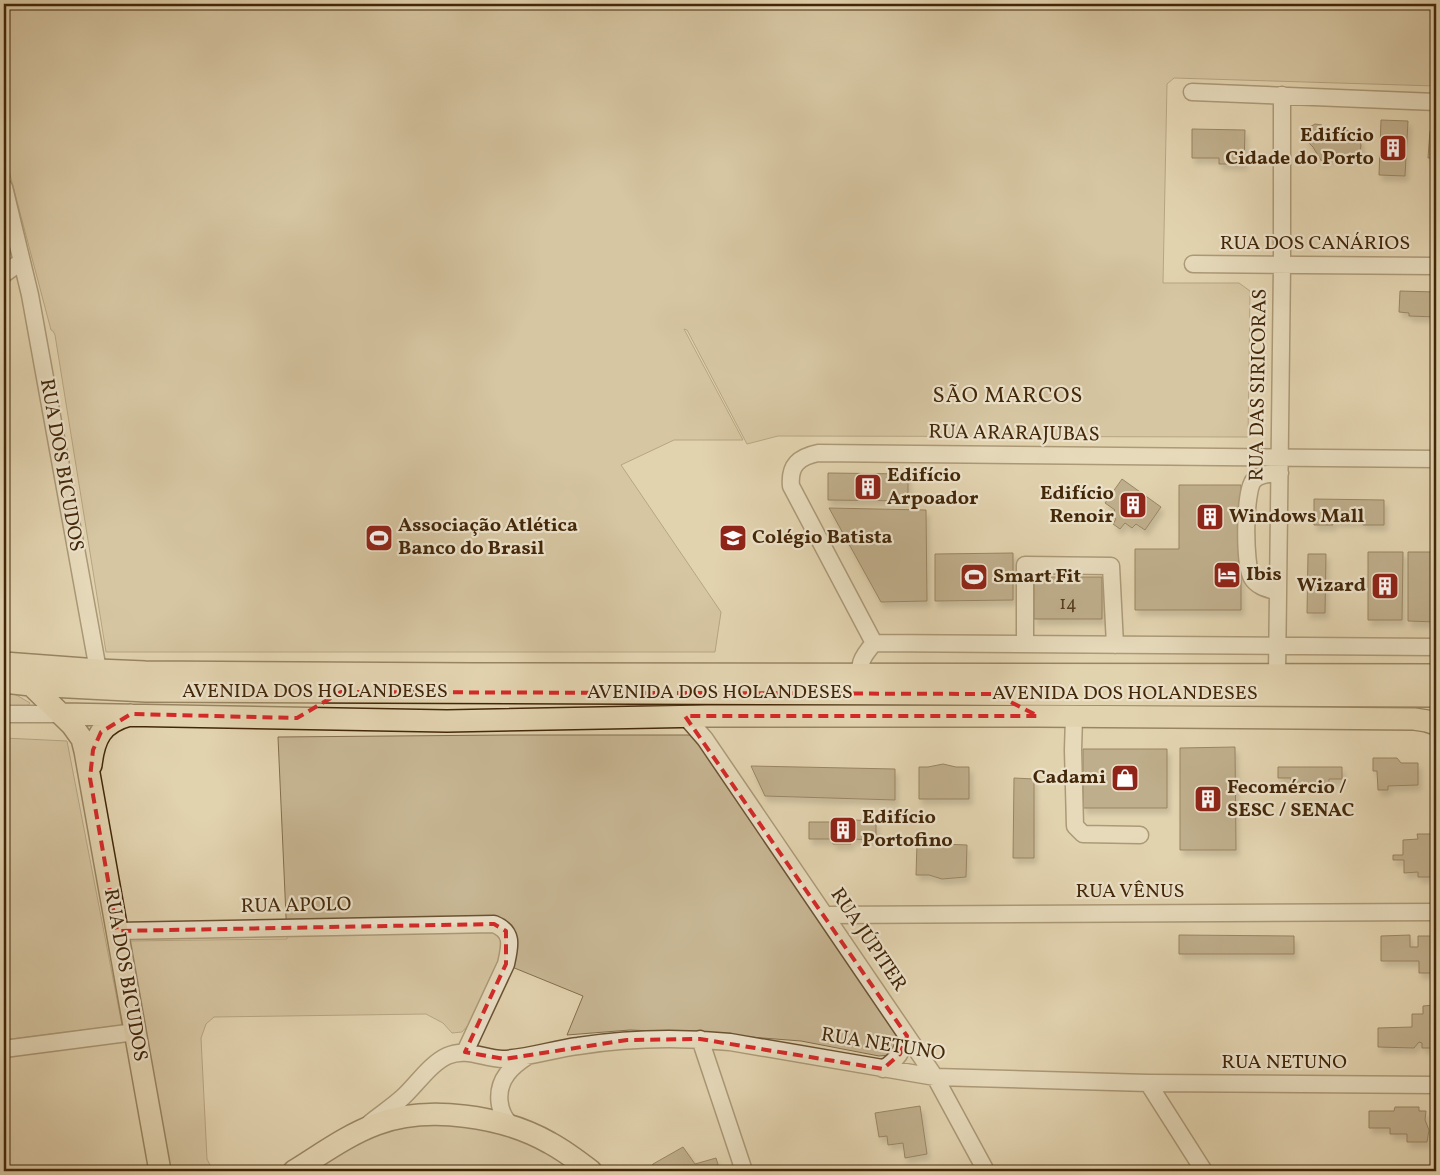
<svg xmlns="http://www.w3.org/2000/svg" width="1440" height="1175" font-family="Vollkorn,serif">
	<defs>
		<filter id="shadow"><feDropShadow dx="3" dy="5.5" stdDeviation="2.5" flood-color="#0004"/></filter>
	</defs>
	<rect width="100%" height="100%" fill="#e2d3af"/>
	<filter id="stains"><feTurbulence type="fractalNoise" baseFrequency=".004" numOctaves="4"/><feColorMatrix values="0 0 0 0 .2 0 0 0 0 .09 0 0 0 0 .02 0 0 0 .5 -.17"/></filter>
	<radialGradient id="worn" r=".72"><stop offset=".6" stop-color="#630" stop-opacity="0"/><stop offset="1" stop-color="#630" stop-opacity=".3"/></radialGradient>
	<path fill="#c7b693" stroke="#846e4e" d="M 4,4 L 1436,4 L 1436,86 L 1174,78 L 1167,84 L 1163,283 L 1239,283 L 1250,291 L 1248,437 L 778,436 L 747,444 L 687,330 L 684,329 L 743,440 L 674,440 L 621,465 L 721,612 L 715,652 L 106,652 L 55,335 L 53,331 L 51,330 L 4,152 Z
		M 4,692 L 13,693 L 30,703 L 25,709 L 4,709 Z
		M 508,735 L 693,735 L 902,1039 L 891,1055 L 879,1056 L 801,1041 L 699,1033 L 630,1030 L 567,1035 L 583,996 L 512,967 L 471,1022 L 462,1032 L 452,1033 L 443,1023 L 426,1014 L 214,1017 L 206,1024 L 201,1038 L 207,1159 L 213,1171 L 166,1171 L 127,941 L 287,939 L 278,737 Z
		M 4,738 L 67,741 L 122,1025 L 4,1040 Z
		M 430,1121 L 510,1129 L 583,1171 L 307,1171 L 370,1132 Z"/>
	<path fill="#95805f" stroke="#422708" filter="url(#shadow)" d="M 1381,120 L 1408,121 L 1405,176 L 1379,175 Z
		M 1315,124 L 1322,125 L 1331,135 L 1339,134 L 1347,130 L 1355,133 L 1360,139 L 1361,146 L 1359,154 L 1356,156 L 1348,159 L 1341,157 L 1337,153 L 1322,162 L 1313,147 L 1308,142 L 1306,138 L 1306,130 L 1308,128 Z
		M 1192,129 L 1245,130 L 1244,164 L 1219,164 L 1219,158 L 1192,158 Z
		M 1430,131 L 1436,131 L 1436,158 L 1428,158 Z
		M 1400,291 L 1436,292 L 1436,322 L 1436,317 L 1409,316 L 1409,313 L 1399,312 Z
		M 828,473 L 908,474 L 908,501 L 828,500 Z
		M 1122,479 L 1161,507 L 1145,530 L 1136,524 L 1132,528 L 1125,523 L 1120,529 L 1113,524 L 1116,519 L 1111,515 L 1115,510 L 1105,503 Z
		M 1179,485 L 1241,485 L 1241,610 L 1135,610 L 1135,549 L 1179,549 Z
		M 1314,499 L 1384,500 L 1384,525 L 1363,525 L 1363,521 L 1333,521 L 1333,525 L 1314,525 Z
		M 829,508 L 926,510 L 927,601 L 881,602 Z
		M 1368,552 L 1403,552 L 1402,620 L 1368,620 Z
		M 1408,552 L 1436,552 L 1436,622 L 1408,621 Z
		M 1013,553 L 1013,600 L 935,601 L 935,554 Z
		M 1308,554 L 1326,554 L 1325,613 L 1307,613 Z
		M 1034,577 L 1102,577 L 1102,619 L 1034,619 Z
		M 1235,747 L 1236,850 L 1180,850 L 1180,748 Z
		M 1083,749 L 1167,749 L 1167,808 L 1083,808 Z
		M 1373,758 L 1397,758 L 1401,763 L 1418,763 L 1418,785 L 1388,786 L 1388,790 L 1378,790 L 1377,771 L 1373,771 Z
		M 943,764 L 956,767 L 969,767 L 969,799 L 919,799 L 919,767 L 928,767 Z
		M 751,766 L 895,769 L 895,800 L 765,796 Z
		M 1278,767 L 1342,767 L 1342,779 L 1329,779 L 1329,785 L 1291,785 L 1291,778 L 1278,778 Z
		M 1014,778 L 1034,779 L 1034,858 L 1013,858 Z
		M 832,819 L 876,821 L 876,840 L 851,839 L 851,844 L 833,844 L 833,839 L 809,839 L 809,822 L 832,822 Z
		M 1417,834 L 1432,834 L 1432,845 L 1436,845 L 1436,865 L 1433,865 L 1433,877 L 1418,877 L 1418,872 L 1404,873 L 1404,860 L 1393,860 L 1393,855 L 1403,855 L 1403,840 L 1418,839 Z
		M 917,843 L 967,845 L 966,877 L 942,879 L 929,875 L 916,875 Z
		M 1179,935 L 1294,936 L 1294,954 L 1179,954 Z
		M 1410,935 L 1410,947 L 1418,947 L 1418,936 L 1436,936 L 1436,973 L 1419,973 L 1419,961 L 1381,961 L 1381,936 Z
		M 1434,1005 L 1436,1006 L 1436,1048 L 1422,1048 L 1422,1043 L 1419,1042 L 1414,1048 L 1378,1047 L 1378,1028 L 1412,1027 L 1412,1014 L 1423,1014 L 1423,1006 Z
		M 920,1106 L 927,1154 L 905,1158 L 903,1143 L 888,1145 L 887,1136 L 879,1137 L 875,1113 Z
		M 1395,1107 L 1419,1107 L 1419,1111 L 1426,1111 L 1425,1120 L 1429,1130 L 1427,1142 L 1407,1142 L 1407,1134 L 1390,1134 L 1390,1128 L 1369,1128 L 1369,1111 L 1394,1111 Z
		M 683,1147 L 695,1164 L 716,1158 L 720,1171 L 648,1171 L 653,1164 Z"/>
	<g fill="none" stroke-linecap="round" stroke-linejoin="round">
		<defs>
			<path id="minor" d="M 1192,92 L 1436,102
				M 4,187 L 30,295 L 98,670
				M 1193,264 L 1436,266
				M 4,274 L 22,261
				M 1278,592 C 1269,589 1257,587 1252,578 C 1244,565 1244,490 1254,480 C 1261,473 1271,474 1280,473
				M 874,643 L 791,486 C 789,465 799,457 818,453 L 1436,459
				M 1025,644 L 1025,565 L 1111,566 L 1115,645
				M 1277,675 L 1282,265 L 1282,95
				M 863,684 C 857,665 861,658 874,643 L 1436,647
				M 4,714 L 61,714
				M 685,716 L 705,739 L 935,1077 L 986,1171
				M 1074,717 L 1073,750 L 1075,826 L 1083,834 L 1140,835
				M 825,915 L 1436,912
				M 117,931 L 494,924 C 514,932 510,946 506,964 L 465,1052
				M 700,1039 L 744,1171
				M 4,1049 L 135,1032
				M 883,1069 C 898,1059 902,1052 907,1036
				M 1148,1083 L 1204,1171
				M 370,1123 C 381,1114 392,1107 403,1097 C 417,1084 430,1064 447,1056 C 467,1047 484,1059 503,1059 C 527,1058 554,1049 578,1046 C 629,1038 678,1037 730,1042 L 935,1077 L 1148,1083 L 1436,1085
				M 513,1127 C 497,1114 495,1090 507,1074 C 513,1066 520,1061 528,1056"/>
			<path id="major" d="M 4,663 L 98,670 L 145,672 L 474,674 L 1436,675
				M 4,682 L 31,685 L 146,691 L 1436,696
				M 31,685 L 72,725 L 82,739 L 85,751 L 160,1171
				M 61,714 L 447,721 L 707,716 L 1038,716 L 1414,719 L 1427,721 L 1436,724
				M 91,765 C 94,738 101,723 130,715
				M 294,1171 C 320,1155 347,1135 377,1124 C 428,1105 503,1116 550,1143 C 565,1151 578,1161 591,1171"/>
		</defs>
		<use href="#minor" stroke="#6a5232" stroke-width="19"/>
		<use href="#major" stroke="#422708" stroke-width="24"/>
		<use href="#minor" stroke="#ece2cb" stroke-width="16"/>
		<use href="#major" stroke="#e2d3af" stroke-width="21"/>
	</g>
	<path d="M0 0H1440V1175H0ZM 341,692 L 995,694 L 1038,716 L 685,716 L 907,1036 L 900,1054 L 883,1069 L 700,1039 L 627,1040 L 504,1059 L 465,1052 L 506,964 L 506,931 L 494,924 L 117,931 L 90,778 L 93,750 L 101,732 L 131,714 L 297,718 Z" fill="#e2d3af" fill-opacity=".55" fill-rule="evenodd"/>
	<path fill="none" stroke="#d62828" stroke-width="4" stroke-dasharray="10 6" stroke-linejoin="round" d="M 341,692 L 995,694 L 1038,716 L 685,716 L 907,1036 L 900,1054 L 883,1069 L 700,1039 L 627,1040 L 504,1059 L 465,1052 L 506,964 L 506,931 L 494,924 L 117,931 L 90,778 L 93,750 L 101,732 L 131,714 L 297,718 Z"/>
	<defs>
		<symbol id="building-square" viewBox="-11 -11 22 22"><rect x="-9" y="-9" width="18" height="18" rx="4" fill="#8f2418" stroke="#ece2cb"/><path d="M-4-6H4V6H1V3H-1V6H-4ZM-2.5-4.3h1.7v1.8h-1.7ZM.8-4.3h1.7v1.8H.8ZM-2.5-1h1.7V.8h-1.7ZM.8-1h1.7V.8H.8Z" fill="#fff"/></symbol>
		<symbol id="stadium-square" viewBox="-11 -11 22 22"><rect x="-9" y="-9" width="18" height="18" rx="4" fill="#8f2418" stroke="#ece2cb"/><path d="M0-5a6.5 5 0 1 0 0 10a6.5 5 0 1 0 0-10ZM-3.5-1.8h7v3.6h-7Z" fill="#fff"/></symbol>
		<symbol id="school-square" viewBox="-11 -11 22 22"><rect x="-9" y="-9" width="18" height="18" rx="4" fill="#8f2418" stroke="#ece2cb"/><path d="M0-5L7-2L0 1L-7-2ZM-4 1L0 2.5L4 1V4Q0 6-4 4Z" fill="#fff"/></symbol>
		<symbol id="hotel-square" viewBox="-11 -11 22 22"><rect x="-9" y="-9" width="18" height="18" rx="4" fill="#8f2418" stroke="#ece2cb"/><path d="M-6-4.5h1.5V1H6V5H4.5V3h-9V5H-6ZM-4 0a1.8 1.8 0 1 1 3.6 0ZM.5 0V-2.5h3Q6-2.5 6 0Z" fill="#fff"/></symbol>
		<symbol id="shop-square" viewBox="-11 -11 22 22"><rect x="-9" y="-9" width="18" height="18" rx="4" fill="#8f2418" stroke="#ece2cb"/><path d="M-5-2.5h2.3a2.7 3.5 0 0 1 5.4 0H5L5.5 6h-11ZM-1.5-2.5h3a1.5 2.3 0 0 0-3 0Z" fill="#fff"/></symbol>
	</defs>
	<g fill-rule="evenodd">
		<use href="#building-square" x="1377" y="132" width="32" height="32"/>
		<use href="#building-square" x="852" y="471" width="32" height="32"/>
		<use href="#building-square" x="1117" y="489" width="32" height="32"/>
		<use href="#building-square" x="1194" y="501" width="32" height="32"/>
		<use href="#stadium-square" x="363" y="522" width="32" height="32"/>
		<use href="#school-square" x="717" y="522" width="32" height="32"/>
		<use href="#hotel-square" x="1211" y="559" width="32" height="32"/>
		<use href="#stadium-square" x="958" y="561" width="32" height="32"/>
		<use href="#building-square" x="1369" y="570" width="32" height="32"/>
		<use href="#shop-square" x="1109" y="762" width="32" height="32"/>
		<use href="#building-square" x="1192" y="783" width="32" height="32"/>
		<use href="#building-square" x="827" y="814" width="32" height="32"/>
	</g>
	<g text-anchor="middle" dominant-baseline="central" stroke-width="4.5" stroke-linejoin="round" paint-order="stroke">
		<g font-size="18" fill="#573d1e">
			<text x="1068" y="604">14</text>
		</g>
		<g font-size="20" font-weight="bold" fill="#422708" stroke="#ece2cb" text-anchor="start">
			<text x="1374" y="136" text-anchor="end">Edifício<tspan x="1374" dy="23">Cidade do Porto</tspan></text>
			<text x="887" y="476">Edifício<tspan x="887" dy="23">Arpoador</tspan></text>
			<text x="1114" y="494" text-anchor="end">Edifício<tspan x="1114" dy="23">Renoir</tspan></text>
			<text x="1229" y="517">Windows Mall</text>
			<text x="398" y="526">Associação Atlética<tspan x="398" dy="23">Banco do Brasil</tspan></text>
			<text x="752" y="538">Colégio Batista</text>
			<text x="1246" y="575">Ibis</text>
			<text x="993" y="577">Smart Fit</text>
			<text x="1366" y="586" text-anchor="end">Wizard</text>
			<text x="1106" y="778" text-anchor="end">Cadami</text>
			<text x="1227" y="788">Fecomércio /<tspan x="1227" dy="23">SESC / SENAC</tspan></text>
			<text x="862" y="818">Edifício<tspan x="862" dy="23">Portofino</tspan></text>
		</g>
		<g font-size="20" fill="#422708" stroke="#ece2cb">
			<text x="1315" y="244">RUA DOS CANÁRIOS</text>
			<text transform="translate(1259 385) rotate(-89)">RUA DAS SIRICORAS</text>
			<text transform="translate(1014 434) rotate(1)">RUA ARARAJUBAS</text>
			<text transform="translate(61 465) rotate(80)">RUA DOS BICUDOS</text>
			<text x="315" y="692">AVENIDA DOS HOLANDESES</text>
			<text x="720" y="693">AVENIDA DOS HOLANDESES</text>
			<text x="1125" y="694">AVENIDA DOS HOLANDESES</text>
			<text x="1130" y="892">RUA VÊNUS</text>
			<text transform="translate(296 906) rotate(-1)">RUA APOLO</text>
			<text transform="translate(868 940) rotate(56)">RUA JÚPITER</text>
			<text transform="translate(125 975) rotate(80)">RUA DOS BICUDOS</text>
			<text transform="translate(883 1045) rotate(9)">RUA NETUNO</text>
			<text x="1284" y="1063">RUA NETUNO</text>
		</g>
		<g font-size="22" letter-spacing="1" fill="#422708" stroke="#ece2cb">
			<text x="1008" y="396">SÃO MARCOS</text>
		</g>
	</g>
	<rect width="1440" height="1175" fill="none" stroke="#e2d3af" stroke-width="20"/>
	<rect x="5" y="5" width="1430" height="1165" fill="none" stroke="#422708" stroke-width="2.5"/>
	<rect x="10" y="10" width="1420" height="1155" fill="none" stroke="#422708"/>
	<rect width="100%" height="100%" filter="url(#stains)"/>
	<rect width="100%" height="100%" fill="url(#worn)"/>
</svg>
